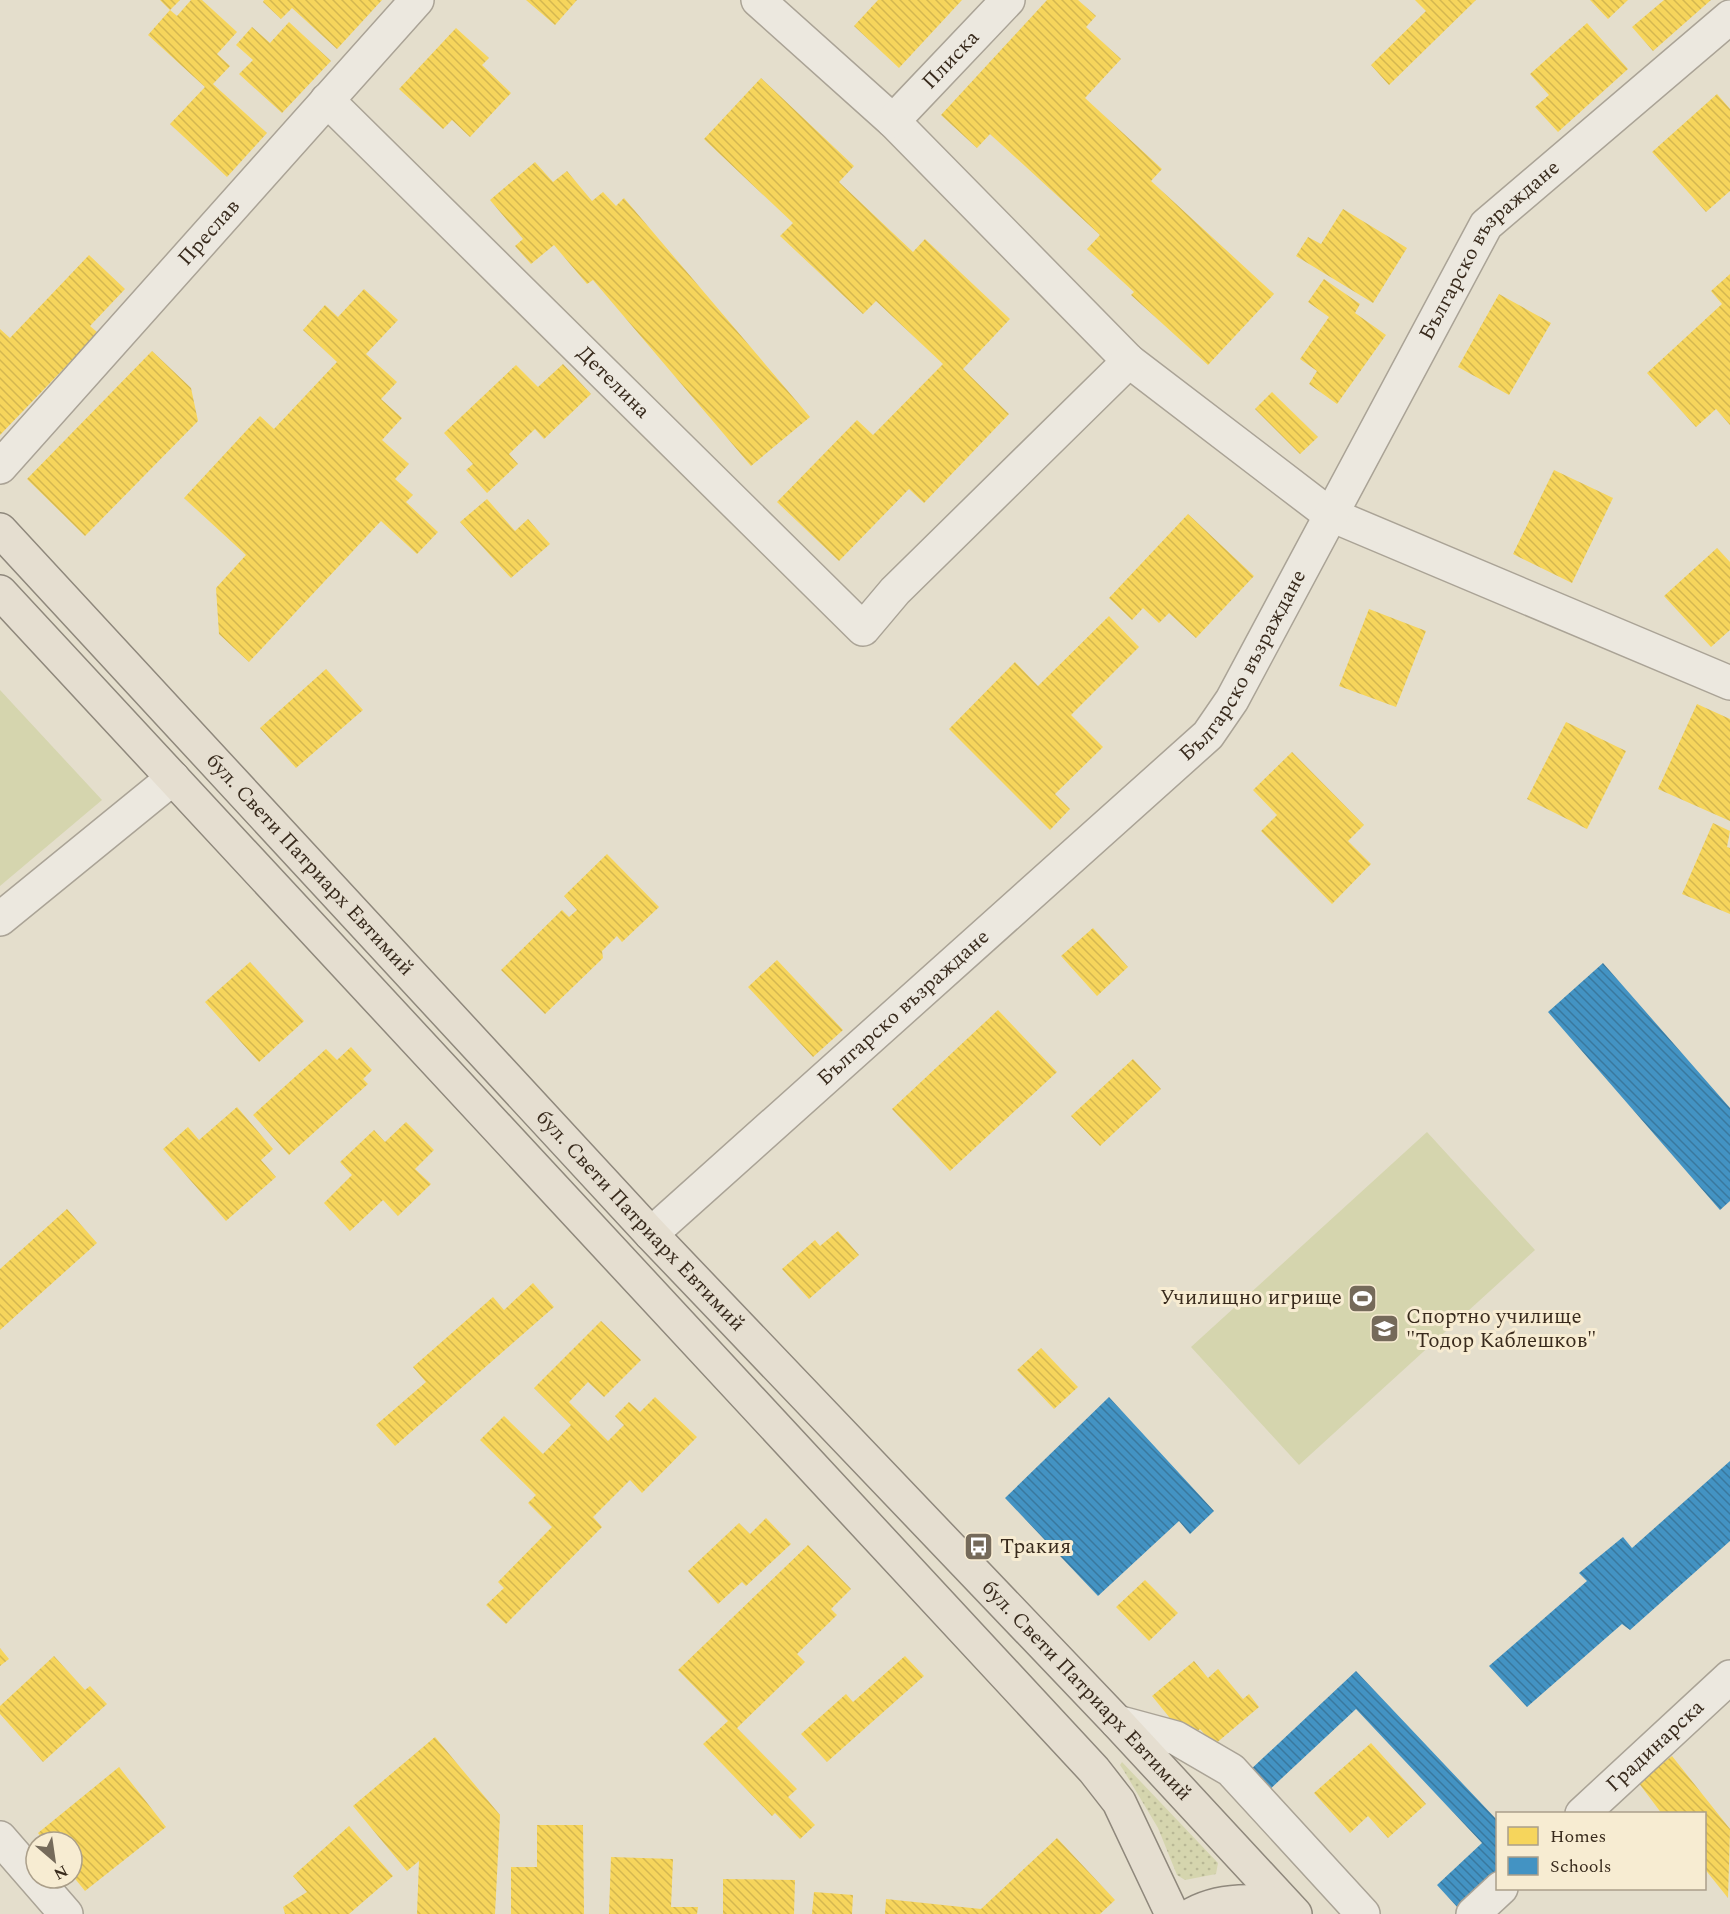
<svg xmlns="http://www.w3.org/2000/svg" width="1730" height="1914" font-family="Spectral,serif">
	<defs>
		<pattern id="green-dots" width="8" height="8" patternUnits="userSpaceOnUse" patternTransform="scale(1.5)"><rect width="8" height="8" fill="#d5d5ae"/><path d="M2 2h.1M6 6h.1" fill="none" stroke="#b8b795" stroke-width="1.8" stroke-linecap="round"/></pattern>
		<pattern id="homes-back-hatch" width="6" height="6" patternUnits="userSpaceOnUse" patternTransform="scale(1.5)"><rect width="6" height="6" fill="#f6d55c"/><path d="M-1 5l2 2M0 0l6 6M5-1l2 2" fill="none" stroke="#d4b750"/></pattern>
		<pattern id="schools-back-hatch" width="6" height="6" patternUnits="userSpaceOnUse" patternTransform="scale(1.5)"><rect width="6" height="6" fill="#4393c3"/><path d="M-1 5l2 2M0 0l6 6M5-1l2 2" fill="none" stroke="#39789e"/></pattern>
	</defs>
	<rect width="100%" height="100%" fill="#e4decc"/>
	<path fill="url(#green-dots)" d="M 1122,1762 L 1218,1863 L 1216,1874 L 1185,1880 L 1177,1875 L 1158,1828 L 1124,1771 L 1120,1765 Z"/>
	<path fill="#d5d5ae" d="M 0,690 L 102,800 L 0,886 Z
		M 1427,1132 L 1535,1250 L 1299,1465 L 1191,1347 Z"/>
	<path fill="url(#homes-back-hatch)" d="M 160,0 L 180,0 L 170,10 Z
		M 191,0 L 202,0 L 237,32 L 217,54 L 230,66 L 213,84 L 267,133 L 227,177 L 170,124 L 205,87 L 148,35 L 170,10 L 177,16 Z
		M 264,0 L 382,0 L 337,49 L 292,8 L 281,19 L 263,2 Z
		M 526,0 L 577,0 L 555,25 Z
		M 878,0 L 962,0 L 899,68 L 854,26 Z
		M 1047,0 L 1078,0 L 1096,16 L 1086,27 L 1121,59 L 1085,98 L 1162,169 L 1151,181 L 1274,294 L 1208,365 L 1131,295 L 1134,292 L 1087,249 L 1100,235 L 990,134 L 977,148 L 941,115 Z
		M 1415,0 L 1476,0 L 1389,85 L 1371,65 L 1426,11 Z
		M 1590,0 L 1628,0 L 1608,19 Z
		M 1664,0 L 1711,0 L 1653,51 L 1632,27 Z
		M 289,22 L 331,61 L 282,113 L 239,74 L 253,60 L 236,45 L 252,27 L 270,43 Z
		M 1587,23 L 1628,69 L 1558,132 L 1535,107 L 1549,95 L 1530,74 Z
		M 456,28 L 489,58 L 482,65 L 511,93 L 470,137 L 452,120 L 443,129 L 399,89 Z
		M 761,78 L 854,166 L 839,182 L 913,252 L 925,239 L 1010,319 L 963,369 L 1009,414 L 924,503 L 909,489 L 839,561 L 777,502 L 857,420 L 873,435 L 943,364 L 876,301 L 863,314 L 780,236 L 793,223 L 704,139 Z
		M 1717,94 L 1730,109 L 1730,191 L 1706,212 L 1652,152 Z
		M 535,162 L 553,182 L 567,171 L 592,201 L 603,192 L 616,206 L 624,198 L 810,417 L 751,466 L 593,280 L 587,284 L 554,245 L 531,264 L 515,246 L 523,239 L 490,200 Z
		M 1343,209 L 1407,248 L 1373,303 L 1296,256 L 1308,237 L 1321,244 Z
		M 89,255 L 125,289 L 90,326 L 98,333 L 0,435 L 0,329 L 10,338 Z
		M 1730,274 L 1730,425 L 1716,409 L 1696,427 L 1647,373 L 1722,304 L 1711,291 Z
		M 1324,279 L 1360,304 L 1355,313 L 1386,335 L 1337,404 L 1309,384 L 1317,371 L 1300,359 L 1329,317 L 1308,302 Z
		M 364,289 L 398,320 L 366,354 L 397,382 L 381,399 L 402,418 L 382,440 L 409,464 L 395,479 L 413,495 L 406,502 L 438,532 L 417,554 L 381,521 L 249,662 L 219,634 L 216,588 L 246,555 L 184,498 L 260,416 L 274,429 L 337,362 L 303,330 L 325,305 L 338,317 Z
		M 1499,294 L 1551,323 L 1509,395 L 1458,367 Z
		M 152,351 L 191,388 L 198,421 L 85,536 L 27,479 Z
		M 563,364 L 591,394 L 544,439 L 535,429 L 509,454 L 518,464 L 487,493 L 466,470 L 473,464 L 444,433 L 516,365 L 538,387 Z
		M 1272,392 L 1318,437 L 1300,454 L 1255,409 Z
		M 1554,470 L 1613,498 L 1572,583 L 1513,554 Z
		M 487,499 L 515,531 L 528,519 L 550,544 L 511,578 L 460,522 Z
		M 1188,514 L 1254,576 L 1196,638 L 1169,613 L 1159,623 L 1143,608 L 1132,620 L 1109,598 Z
		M 1717,548 L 1730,562 L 1730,630 L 1711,647 L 1664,596 Z
		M 1369,609 L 1426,631 L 1396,707 L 1339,686 Z
		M 1109,616 L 1139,647 L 1071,715 L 1103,747 L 1055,794 L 1070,809 L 1050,830 L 949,729 L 1015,662 L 1038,686 Z
		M 326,669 L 363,710 L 296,768 L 260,728 Z
		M 1697,704 L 1730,719 L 1730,821 L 1658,789 Z
		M 1566,722 L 1626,751 L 1587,829 L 1527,799 Z
		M 1292,752 L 1364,825 L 1348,841 L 1371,864 L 1332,904 L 1261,831 L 1277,815 L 1253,790 Z
		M 1713,823 L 1730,831 L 1727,847 L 1730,848 L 1730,914 L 1682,894 Z
		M 607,854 L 659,907 L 622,942 L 617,936 L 602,951 L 603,958 L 545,1014 L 501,970 L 562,910 L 569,917 L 577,910 L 564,896 Z
		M 1093,928 L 1128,967 L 1097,996 L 1061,956 Z
		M 777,960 L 843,1030 L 813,1057 L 748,987 Z
		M 250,962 L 304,1021 L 259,1062 L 205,1002 Z
		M 998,1010 L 1057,1072 L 950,1171 L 892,1109 Z
		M 351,1047 L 372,1070 L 363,1079 L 368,1084 L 289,1155 L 253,1115 L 326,1049 L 337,1060 Z
		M 1133,1059 L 1161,1089 L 1100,1146 L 1071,1116 Z
		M 237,1107 L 273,1149 L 261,1160 L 276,1177 L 226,1221 L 163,1149 L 188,1127 L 199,1140 Z
		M 406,1122 L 434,1150 L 415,1169 L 431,1184 L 398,1216 L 383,1200 L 350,1231 L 324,1203 L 352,1175 L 340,1162 L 374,1130 L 385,1142 Z
		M 67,1209 L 97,1243 L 0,1330 L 0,1269 Z
		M 838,1231 L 859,1255 L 809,1299 L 782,1269 L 815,1240 L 820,1246 Z
		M 533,1283 L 554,1307 L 395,1446 L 376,1425 L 426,1382 L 413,1367 L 493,1297 L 504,1310 Z
		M 601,1321 L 641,1360 L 604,1397 L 588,1382 L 569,1402 L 608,1441 L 624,1425 L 615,1416 L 629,1402 L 640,1412 L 655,1397 L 697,1437 L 642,1493 L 630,1480 L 593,1517 L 602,1527 L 506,1624 L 486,1605 L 504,1588 L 498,1582 L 552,1527 L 528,1503 L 536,1495 L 480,1440 L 504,1416 L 543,1454 L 571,1425 L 534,1388 Z
		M 1041,1348 L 1078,1387 L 1054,1409 L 1017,1370 Z
		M 766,1518 L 791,1544 L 746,1586 L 742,1582 L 718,1604 L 688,1571 L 739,1523 L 750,1534 Z
		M 808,1545 L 851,1589 L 831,1609 L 837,1615 L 797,1654 L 805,1662 L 737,1728 L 797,1789 L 788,1797 L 815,1825 L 800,1839 L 775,1813 L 772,1816 L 703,1744 L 728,1721 L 678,1670 Z
		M 1145,1580 L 1178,1613 L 1149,1641 L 1116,1607 Z
		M 0,1648 L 9,1659 L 0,1666 Z
		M 54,1656 L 85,1690 L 90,1686 L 107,1704 L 43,1762 L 0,1714 L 0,1706 Z
		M 905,1656 L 924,1676 L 827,1762 L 801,1734 L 846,1694 L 853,1702 Z
		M 1194,1661 L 1208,1678 L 1218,1669 L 1243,1699 L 1249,1694 L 1259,1707 L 1214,1745 L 1200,1729 L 1187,1739 L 1152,1696 Z
		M 435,1737 L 500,1815 L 495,1914 L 417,1914 L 419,1861 L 407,1871 L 353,1806 Z
		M 1371,1743 L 1426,1804 L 1388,1838 L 1368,1816 L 1350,1833 L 1314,1793 Z
		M 1672,1756 L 1730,1829 L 1728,1898 L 1704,1868 L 1704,1814 L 1662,1814 L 1638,1782 Z
		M 119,1767 L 166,1827 L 85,1891 L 72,1875 L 72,1842 L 45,1842 L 38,1833 Z
		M 537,1825 L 583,1825 L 584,1914 L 511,1914 L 511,1867 L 537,1867 Z
		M 349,1826 L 393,1876 L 349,1914 L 285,1914 L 283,1907 L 307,1892 L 293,1876 Z
		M 1057,1838 L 1115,1900 L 1100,1914 L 885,1914 L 886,1899 L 981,1909 Z
		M 611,1857 L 673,1859 L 671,1907 L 698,1907 L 697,1914 L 609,1914 Z
		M 723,1879 L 795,1880 L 794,1914 L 723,1914 Z
		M 814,1892 L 853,1895 L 852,1914 L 812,1914 Z"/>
	<path fill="url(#schools-back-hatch)" d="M 1603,963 L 1730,1108 L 1730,1201 L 1720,1210 L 1548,1012 Z
		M 1109,1397 L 1214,1511 L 1190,1534 L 1179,1521 L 1098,1596 L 1005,1498 Z
		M 1730,1461 L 1730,1541 L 1630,1630 L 1622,1624 L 1527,1707 L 1489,1666 L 1587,1581 L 1579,1573 L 1623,1537 L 1632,1548 Z
		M 1356,1671 L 1498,1821 L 1498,1872 L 1459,1909 L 1437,1885 L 1482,1843 L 1356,1709 L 1267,1792 L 1248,1772 Z"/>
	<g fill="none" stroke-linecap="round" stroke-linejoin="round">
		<defs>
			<g id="street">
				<path d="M 758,0 L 893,121 L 1129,361 L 1329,514 L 1730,683"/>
				<path id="s1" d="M 327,100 L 863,629 L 895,591 L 1129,361"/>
				<path id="s2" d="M 893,121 L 1008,0"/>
				<path id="s3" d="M 0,467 L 417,0"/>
				<path d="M 0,919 L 173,778"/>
				<path id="s4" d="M 651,1234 L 1208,735 L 1232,700 L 1486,225 L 1730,17"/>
				<path d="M 1117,1722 L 1176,1738 L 1231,1770 L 1363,1914"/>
				<path id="s5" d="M 1582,1814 L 1730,1677"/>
				<path d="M 0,1838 L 66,1914"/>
				<path d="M 1473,1914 L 1501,1888"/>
			</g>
			<g id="primary">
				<path id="s6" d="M 0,530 L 651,1234 L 1117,1722 L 1295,1914"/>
				<path d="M 0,592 L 1094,1770 L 1119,1802 L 1172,1914"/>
				<path d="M 1193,1914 C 1221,1899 1257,1900 1287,1906"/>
			</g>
		</defs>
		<use href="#street" stroke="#aaa396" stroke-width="36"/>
		<use href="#primary" stroke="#8f887c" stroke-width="36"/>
		<use href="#street" stroke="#ece8df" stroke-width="33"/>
		<use href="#primary" stroke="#e5ded0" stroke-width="33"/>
	</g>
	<defs>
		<symbol id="stadium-square" viewBox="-11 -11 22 22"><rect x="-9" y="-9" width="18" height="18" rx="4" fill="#756a5a" stroke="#f7ecd2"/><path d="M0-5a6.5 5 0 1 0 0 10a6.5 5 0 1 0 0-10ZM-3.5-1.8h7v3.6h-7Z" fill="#fff"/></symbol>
		<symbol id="school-square" viewBox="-11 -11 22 22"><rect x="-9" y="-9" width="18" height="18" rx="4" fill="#756a5a" stroke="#f7ecd2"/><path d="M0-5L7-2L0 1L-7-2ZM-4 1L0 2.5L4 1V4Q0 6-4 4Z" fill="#fff"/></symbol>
		<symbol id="bus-square" viewBox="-11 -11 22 22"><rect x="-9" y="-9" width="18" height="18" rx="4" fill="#756a5a" stroke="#f7ecd2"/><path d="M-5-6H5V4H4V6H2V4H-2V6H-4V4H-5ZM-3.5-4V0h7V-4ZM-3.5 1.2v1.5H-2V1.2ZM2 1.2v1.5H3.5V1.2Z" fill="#fff"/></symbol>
	</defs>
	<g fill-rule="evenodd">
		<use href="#stadium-square" x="1346" y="1282" width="33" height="33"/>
		<use href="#school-square" x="1368" y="1312" width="33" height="33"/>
		<use href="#bus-square" x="962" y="1530" width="33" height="33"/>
	</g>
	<g text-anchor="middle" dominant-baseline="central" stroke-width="6" stroke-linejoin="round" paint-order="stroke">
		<g font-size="21" fill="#392b1d" stroke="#f7ecd2">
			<text stroke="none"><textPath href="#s2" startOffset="84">Плиска</textPath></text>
			<text stroke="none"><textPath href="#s3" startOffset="314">Преслав</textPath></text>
			<text stroke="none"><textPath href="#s4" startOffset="1311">Българско възраждане</textPath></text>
			<text stroke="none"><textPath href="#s1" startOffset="402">Детелина</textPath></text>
			<text stroke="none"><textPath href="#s4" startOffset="825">Българско възраждане</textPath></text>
			<text stroke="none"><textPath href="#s6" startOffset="456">бул. Свети Патриарх Евтимий</textPath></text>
			<text stroke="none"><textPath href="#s4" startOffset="339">Българско възраждане</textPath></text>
			<text stroke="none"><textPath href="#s6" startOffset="942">бул. Свети Патриарх Евтимий</textPath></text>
			<text stroke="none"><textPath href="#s6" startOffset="1590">бул. Свети Патриарх Евтимий</textPath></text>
			<text stroke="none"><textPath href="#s5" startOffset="100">Градинарска</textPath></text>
		</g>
		<g font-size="21" fill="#392b1d" stroke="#f7ecd2" text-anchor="start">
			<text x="1342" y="1298" text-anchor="end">Училищно игрище</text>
			<text x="1406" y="1317">Спортно училище<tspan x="1406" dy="24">"Тодор Каблешков"</tspan></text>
			<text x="1000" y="1547">Тракия</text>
		</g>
	</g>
	<rect x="1496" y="1812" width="210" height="78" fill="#f7ecd2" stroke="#ab9f8a" stroke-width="1.5"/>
	<rect x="1508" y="1827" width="30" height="18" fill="#f6d55c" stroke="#ab9f8a" stroke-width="1.5"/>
	<text x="1550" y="1842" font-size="18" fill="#392b1d">Homes</text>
	<rect x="1508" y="1857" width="30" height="18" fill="#4393c3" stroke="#ab9f8a" stroke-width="1.5"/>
	<text x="1550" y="1872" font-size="18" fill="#392b1d">Schools</text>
	<g transform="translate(54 1860) rotate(151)"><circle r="28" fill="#f7ecd2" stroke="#ab9f8a" stroke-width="1.5"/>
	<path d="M0-4.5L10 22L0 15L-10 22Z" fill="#756a5a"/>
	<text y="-9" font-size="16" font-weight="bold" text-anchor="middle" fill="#392b1d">N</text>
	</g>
</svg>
